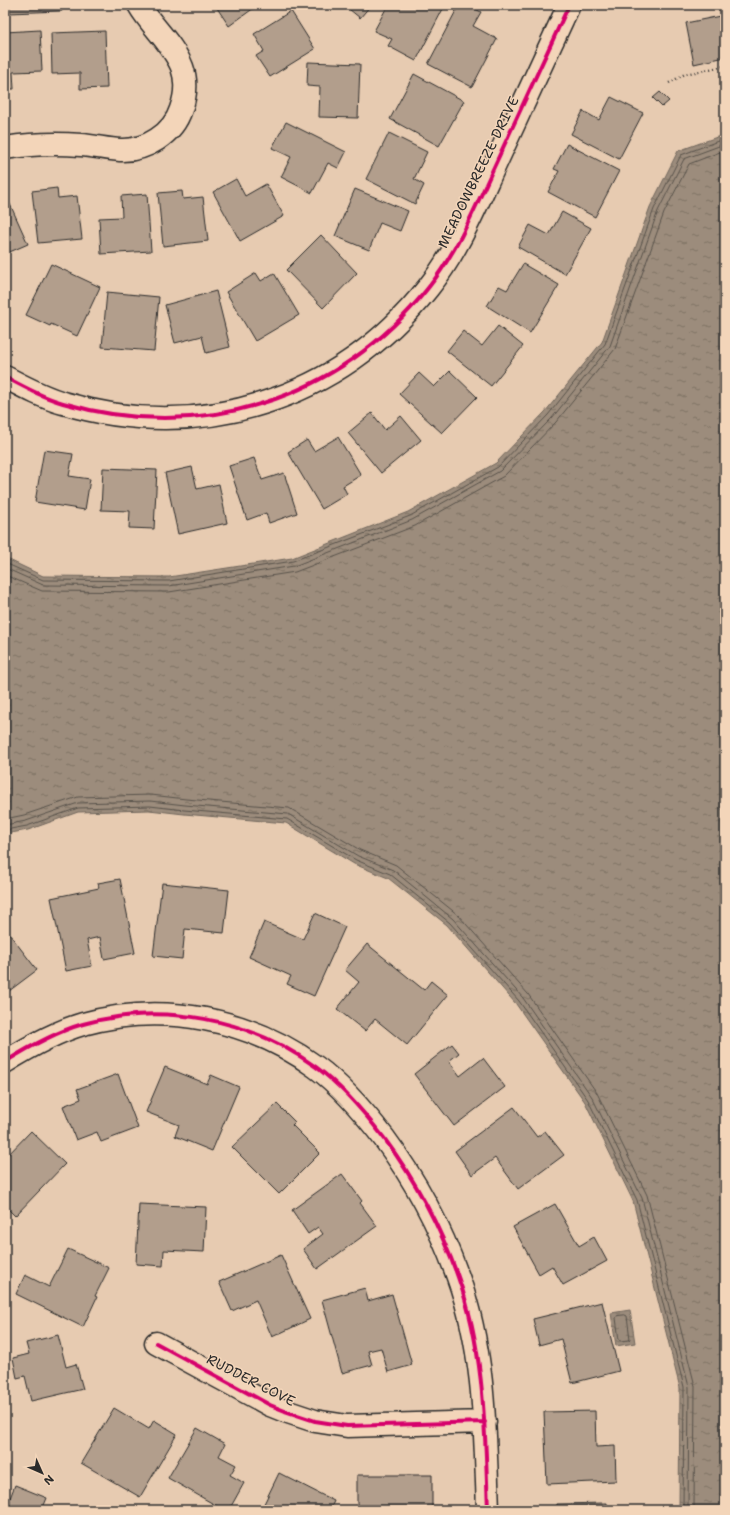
<svg xmlns="http://www.w3.org/2000/svg" width="730" height="1515" font-family="'Shantell Sans',sans-serif">
	<defs>
		<pattern id="water-ripples" width="26" height="14" patternUnits="userSpaceOnUse"><rect width="26" height="14" fill="#9c8c7b"/><path d="M2 4q2-2 4 0t4 0M15 11q2-2 4 0t4 0" fill="none" stroke="#7f7365"/></pattern>
	</defs>
	<rect width="100%" height="100%" fill="#e7cbb1"/>
	<filter id="ink" filterUnits="userSpaceOnUse"><feTurbulence type="fractalNoise" baseFrequency=".025" numOctaves="2"/><feDisplacementMap in="SourceGraphic" scale="8" xChannelSelector="R" yChannelSelector="G"/><feConvolveMatrix kernelMatrix="1 2 1 2 8 2 1 2 1" color-interpolation-filters="sRGB"/></filter>
	<g filter="url(#ink)">
		<path fill="url(#water-ripples)" stroke="#6f655b" d="M 725,136 L 725,1510 L 679,1510 L 680,1388 L 633,1201 L 585,1102 L 516,1004 L 447,925 L 388,878 L 354,864 L 286,823 L 184,814 L 149,810 L 78,812 L 28,830 L 5,834 L 5,558 L 43,576 L 169,577 L 292,558 L 408,512 L 496,463 L 545,412 L 602,342 L 650,207 L 678,151 L 717,137 Z
			M 630,1310 L 635,1343 L 616,1346 L 611,1313 Z"/>
		<g fill="none" stroke-linecap="round" stroke-linejoin="round">
			<path stroke="#58524b" stroke-width="1" d="M 5,563 L 43,580 L 169,581 L 293,561 L 410,516 L 498,467 L 548,415 L 605,344 L 654,209 L 681,155 L 718,141 L 725,140
				M 5,568 L 43,585 L 169,586 L 294,566 L 412,520 L 500,471 L 552,418 L 610,346 L 658,211 L 684,159 L 719,146 L 725,145
				M 5,575 L 42,591 L 169,592 L 295,572 L 415,526 L 504,476 L 556,422 L 615,349 L 664,213 L 689,164 L 720,152 L 725,151
				M 5,819 L 24,815 L 78,797 L 151,795 L 186,799 L 289,808 L 360,850 L 396,865 L 458,915 L 528,994 L 597,1093 L 647,1195 L 695,1386 L 694,1510
				M 5,825 L 26,821 L 78,803 L 150,801 L 185,805 L 288,814 L 358,856 L 393,870 L 453,919 L 523,998 L 592,1097 L 642,1198 L 689,1387 L 688,1510
				M 5,830 L 27,826 L 78,808 L 150,806 L 184,810 L 287,819 L 356,860 L 390,874 L 450,923 L 519,1001 L 588,1100 L 637,1200 L 684,1387 L 683,1510
				M 625,1315 L 627,1316 L 630,1339 L 629,1340 L 621,1341 L 619,1340 L 616,1318 L 617,1316 Z"/>
		</g>
		<path fill="#b29e8c" stroke="#2b2b2b" d="M 9,5 L 62,5 L 62,11 L 9,13 Z
			M 215,5 L 258,5 L 229,26 Z
			M 344,5 L 371,5 L 360,18 Z
			M 388,5 L 445,5 L 416,61 L 388,46 L 392,39 L 374,31 Z
			M 459,5 L 468,5 L 481,12 L 473,26 L 497,39 L 472,87 L 428,64 Z
			M 291,11 L 315,49 L 270,77 L 256,56 L 264,51 L 254,34 Z
			M 725,15 L 725,57 L 694,64 L 686,23 Z
			M 40,30 L 42,71 L 13,72 L 14,89 L 5,89 L 5,32 Z
			M 105,31 L 107,88 L 80,89 L 80,73 L 52,74 L 51,33 Z
			M 308,62 L 360,64 L 358,118 L 319,117 L 320,87 L 307,86 Z
			M 414,74 L 464,101 L 439,146 L 390,119 Z
			M 660,92 L 669,101 L 662,107 L 653,98 Z
			M 611,97 L 643,113 L 619,159 L 571,134 L 583,111 L 599,120 Z
			M 286,122 L 346,152 L 338,168 L 328,163 L 312,193 L 281,177 L 291,157 L 272,148 Z
			M 389,133 L 427,152 L 414,179 L 424,185 L 415,204 L 366,179 Z
			M 567,144 L 619,171 L 595,217 L 548,192 L 559,171 L 554,169 Z
			M 236,179 L 245,196 L 266,184 L 284,216 L 240,241 L 213,192 Z
			M 57,188 L 58,198 L 77,196 L 82,239 L 38,243 L 32,191 Z
			M 355,189 L 408,211 L 400,231 L 380,223 L 369,250 L 335,236 Z
			M 182,191 L 183,199 L 203,197 L 208,241 L 163,246 L 158,193 Z
			M 5,193 L 28,244 L 5,254 Z
			M 147,194 L 151,251 L 101,254 L 99,218 L 122,217 L 121,196 Z
			M 562,212 L 591,228 L 565,274 L 518,247 L 530,225 L 549,235 Z
			M 321,235 L 357,273 L 323,308 L 286,270 Z
			M 51,264 L 100,287 L 77,336 L 51,324 L 50,326 L 26,315 Z
			M 523,264 L 559,285 L 530,333 L 487,306 L 499,286 L 507,290 Z
			M 256,273 L 261,281 L 274,273 L 299,315 L 255,341 L 226,292 Z
			M 216,291 L 230,347 L 206,353 L 202,336 L 175,343 L 165,305 Z
			M 107,292 L 159,297 L 154,351 L 102,347 Z
			M 498,326 L 523,346 L 491,386 L 447,351 L 463,331 L 482,346 Z
			M 450,371 L 477,397 L 442,433 L 399,394 L 419,373 L 434,387 Z
			M 372,413 L 385,430 L 401,416 L 421,440 L 381,473 L 348,433 Z
			M 338,437 L 361,475 L 343,486 L 347,494 L 322,509 L 288,452 L 307,440 L 314,451 Z
			M 44,450 L 73,454 L 69,476 L 90,479 L 85,510 L 35,502 Z
			M 254,458 L 262,480 L 284,473 L 297,513 L 269,523 L 266,513 L 247,520 L 229,466 Z
			M 192,467 L 197,489 L 219,484 L 227,523 L 178,534 L 165,473 Z
			M 103,468 L 157,470 L 154,529 L 129,528 L 130,511 L 101,510 Z
			M 120,879 L 135,953 L 104,959 L 100,937 L 87,940 L 92,966 L 66,971 L 51,898 L 99,888 L 98,883 Z
			M 162,883 L 229,890 L 224,933 L 185,929 L 182,959 L 153,956 Z
			M 315,913 L 345,927 L 314,996 L 287,984 L 291,976 L 249,957 L 264,922 L 303,939 Z
			M 7,931 L 37,970 L 5,994 L 5,932 Z
			M 367,944 L 424,990 L 431,981 L 448,995 L 407,1045 L 375,1019 L 365,1031 L 337,1009 L 359,982 L 345,970 Z
			M 452,1044 L 459,1053 L 449,1061 L 460,1076 L 483,1058 L 505,1087 L 454,1126 L 414,1074 Z
			M 165,1067 L 207,1084 L 211,1075 L 239,1087 L 212,1151 L 175,1136 L 179,1125 L 146,1112 Z
			M 118,1074 L 138,1128 L 101,1142 L 97,1132 L 76,1140 L 63,1106 L 81,1099 L 77,1089 Z
			M 277,1104 L 295,1122 L 292,1125 L 320,1153 L 279,1194 L 232,1147 Z
			M 514,1107 L 537,1137 L 545,1131 L 564,1155 L 518,1189 L 495,1158 L 472,1175 L 455,1151 Z
			M 31,1131 L 65,1164 L 15,1216 L 5,1206 L 5,1158 Z
			M 342,1174 L 362,1201 L 360,1203 L 377,1226 L 317,1269 L 303,1249 L 323,1234 L 318,1227 L 308,1234 L 292,1210 Z
			M 139,1204 L 206,1207 L 204,1252 L 164,1250 L 163,1266 L 136,1264 Z
			M 555,1204 L 579,1246 L 594,1237 L 607,1261 L 563,1285 L 552,1266 L 539,1274 L 513,1227 Z
			M 68,1249 L 109,1268 L 95,1296 L 97,1297 L 83,1327 L 16,1294 L 25,1275 L 49,1287 Z
			M 281,1255 L 310,1319 L 272,1337 L 256,1300 L 232,1311 L 219,1282 Z
			M 365,1288 L 368,1301 L 392,1294 L 412,1365 L 388,1372 L 381,1348 L 368,1351 L 372,1365 L 342,1373 L 322,1300 Z
			M 602,1302 L 619,1371 L 572,1383 L 561,1339 L 539,1345 L 533,1319 Z
			M 58,1335 L 66,1367 L 76,1364 L 83,1389 L 31,1401 L 25,1376 L 17,1378 L 13,1358 L 29,1354 L 26,1343 Z
			M 114,1408 L 149,1429 L 154,1420 L 177,1434 L 140,1497 L 81,1463 Z
			M 595,1411 L 596,1447 L 615,1446 L 616,1481 L 547,1484 L 544,1412 Z
			M 197,1428 L 225,1444 L 219,1456 L 236,1465 L 230,1475 L 244,1483 L 229,1510 L 224,1510 L 168,1478 Z
			M 279,1473 L 334,1501 L 330,1510 L 261,1510 Z
			M 357,1475 L 432,1475 L 432,1510 L 357,1510 Z
			M 15,1485 L 47,1498 L 42,1510 L 5,1510 L 5,1496 L 10,1498 Z
			M 607,1503 L 607,1510 L 557,1510 L 557,1504 Z"/>
		<g fill="none" stroke-linecap="round" stroke-linejoin="round">
			<defs>
				<path id="street" d="M 5,148 C 30,144 55,143 81,145 C 94,146 107,149 120,150 C 146,151 173,134 181,109 C 186,95 187,81 182,67 C 173,44 151,26 139,5
					M 5,377 C 24,387 42,397 63,403 C 200,444 339,400 428,288 C 457,252 475,208 494,167 C 519,113 544,59 569,5
					M 5,1062 C 29,1047 55,1032 83,1024 C 163,1002 249,1018 316,1067 C 342,1086 364,1112 384,1138 C 416,1181 440,1226 458,1277 C 485,1352 485,1431 488,1510
					M 156,1343 L 270,1405 L 285,1411 L 315,1421 L 347,1426 L 485,1422"/>
			</defs>
			<use href="#street" stroke="#2b2b2b" stroke-width="25"/>
			<path stroke="#2b2b2b" stroke-width="2.5" stroke-dasharray="1 3" stroke-linecap="butt" d="M 669,83 L 685,74 L 725,66"/>
			<use href="#street" stroke="#f3d5b9" stroke-width="22"/>
			<defs>
				<path id="cycleway" d="M 5,377 C 24,387 42,397 63,403 C 200,444 339,400 428,288 C 457,252 475,208 494,167 C 519,113 544,59 569,5
					M 5,1062 C 29,1047 55,1032 83,1024 C 163,1002 249,1018 316,1067 C 342,1086 364,1112 384,1138 C 416,1181 440,1226 458,1277 C 485,1352 485,1431 488,1510
					M 156,1343 L 270,1405 L 285,1411 L 315,1421 L 347,1426 L 485,1422"/>
			</defs>
			<use href="#cycleway" stroke="#f3d5b9" stroke-width="6"/>
			<use href="#cycleway" stroke="#d6006c" stroke-width="4"/>
		</g>
	</g>
	<g text-anchor="middle" dominant-baseline="central" stroke-width="3" stroke-linejoin="round" paint-order="stroke">
		<g font-size="14" fill="#2b2b2b" stroke="#f3d5b9">
			<text transform="translate(478 172) rotate(-64)">MEADOWBREEZE DRIVE</text>
			<text transform="translate(251 1380) rotate(27)">RUDDER COVE</text>
		</g>
	</g>
	<rect width="730" height="1515" fill="none" stroke="#f3d5b9" stroke-width="20"/>
	<rect x="10" y="10" width="710" height="1495" fill="none" stroke="#2b2b2b" stroke-width="1.5" filter="url(#ink)"/>
	<g transform="translate(42 1473) rotate(135)" stroke="#f3d5b9" stroke-width="3" paint-order="stroke">
	<path d="M0-3L7 15L0 10L-7 15Z" fill="#2b2b2b"/>
	<text y="-6" font-size="11" font-weight="bold" text-anchor="middle" fill="#2b2b2b">N</text>
	</g>
</svg>
